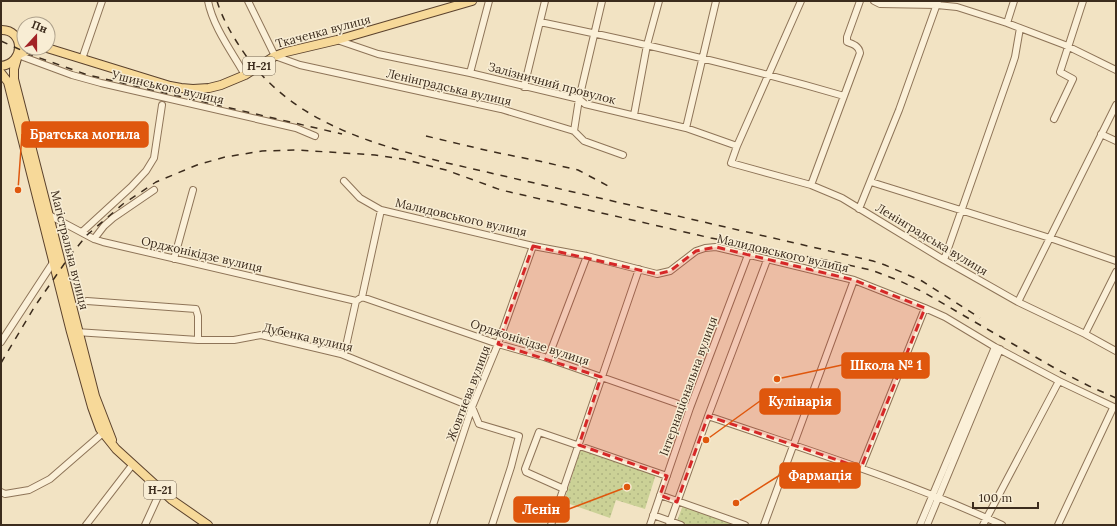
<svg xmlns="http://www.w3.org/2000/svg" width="1117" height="526" font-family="Lora,serif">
	<defs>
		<pattern id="park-dots" width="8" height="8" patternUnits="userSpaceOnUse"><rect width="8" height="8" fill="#cbd196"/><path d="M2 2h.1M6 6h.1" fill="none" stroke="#afb481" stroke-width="1.8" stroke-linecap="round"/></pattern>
	</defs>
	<rect width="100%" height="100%" fill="#f2e3c3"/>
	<path fill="url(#park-dots)" d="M 581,447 L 656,474 L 645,509 L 616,500 L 610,518 L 564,502 Z
		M 683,505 L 738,525 L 689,525 L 677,521 Z"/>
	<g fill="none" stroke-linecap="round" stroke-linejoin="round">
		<defs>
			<path id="minor" d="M 208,1 C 213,27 232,52 245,75
				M 248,1 L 275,56 L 300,65 L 501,109 L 574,131 L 584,141 L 623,155
				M 801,1 L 737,146 L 731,163 L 811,185 L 842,198 L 944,260 L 1018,302 L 1085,334 L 1116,351
				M 874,1 L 880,4 L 937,5 L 957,7 L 1007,23 L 1065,45 L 1116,70
				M 540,22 C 642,43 744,67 844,96
				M 1007,23 L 1014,1
				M 337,40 L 378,54 L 470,73 L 579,99 L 585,104 L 686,128 L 737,146
				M 18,55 L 72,75 L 101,83 L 296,128 L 315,136
				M 82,59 L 102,1
				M 470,73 L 489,1
				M 524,87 L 545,1
				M 634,115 L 647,45 L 659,1
				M 1054,119 L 1073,79 L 1060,72 L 1083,1
				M 686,128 L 716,1
				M 574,131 L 579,99 L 602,1
				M 1101,134 L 1116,141
				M 344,181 L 360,198 L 381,210 L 533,246 L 587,256 L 657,274 L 670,271 L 696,251 L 705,248 L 716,247 L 854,280 L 925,308 L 945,317 L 995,347 L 1059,381 L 1116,408
				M 871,182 L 1050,238 L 1116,261
				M 811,185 L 860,53 C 859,46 853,44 847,42 L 847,37 L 860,1
				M 859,209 L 899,110 L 938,1
				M 49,215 L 94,239 L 103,242 L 356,301
				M 82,232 L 131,187 L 146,171 L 154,158 L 162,105
				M 94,239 L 104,226 L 113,218 L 154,190
				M 174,259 L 193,190
				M 944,260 L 1010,72 L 1015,57 L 1020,28
				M 362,297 L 498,344 L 544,357 L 690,408
				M 87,301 L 196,309 L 198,316 L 198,340
				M 1018,302 L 1116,105
				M 76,332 L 198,340 L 234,340 L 261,335 L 341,354 L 472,407 L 479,424 L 519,436 L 511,467 L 492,525
				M 1085,334 L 1116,272
				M 1,342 L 54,261
				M 344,355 L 356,301 L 362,297 L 381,210
				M 548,358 L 587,256
				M 708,416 C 807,450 907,481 1002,525
				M 861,468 L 925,308
				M 564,489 L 526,472 L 525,469 L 539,432 L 667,476
				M 1,492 L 5,494 L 29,490 L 50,479 L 103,433
				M 660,495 L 745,525
				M 653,515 L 681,525
				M 86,525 L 133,464
				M 145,525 L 161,490
				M 433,525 L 472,407 L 498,344 L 533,246
				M 551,525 L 639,269
				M 650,525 L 690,408 L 748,255
				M 669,525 L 708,416 L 767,260
				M 764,525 L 854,280
				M 920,525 L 995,347
				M 927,525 L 1000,349
				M 983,525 L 1059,381
				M 1058,525 L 1113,408"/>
			<path id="major" d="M 1,30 C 24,29 26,63 1,66
				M 39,48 L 24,52 L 18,55 L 14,69 L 14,79 L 95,396 L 112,440
				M 47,48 L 170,86 L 181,88 L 193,89 L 209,88 L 221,85 L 245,75 L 275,56 L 286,52 L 337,40 L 472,1
				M 1,73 L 8,82 L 71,332 L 92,407 L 100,429 L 116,449 L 161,490 L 172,500 L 208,525"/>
		</defs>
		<use href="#minor" stroke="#8e7458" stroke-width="8"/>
		<use href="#major" stroke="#5b422d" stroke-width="10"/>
		<use href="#minor" stroke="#fbf0d8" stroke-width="6"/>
		<use href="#major" stroke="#f7d999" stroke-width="8"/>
		<path stroke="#3c2c1d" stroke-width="1.5" stroke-dasharray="7 7" stroke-linecap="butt" d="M 217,1 C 222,18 232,35 242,50 C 289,120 365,142 443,162 L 873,261 L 885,265 L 922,281 L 980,318
			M 1,41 L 34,56 L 88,75 L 342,134
			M 426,136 L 489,151 L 539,161 L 578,170 L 612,188
			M 1,363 L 35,306 L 69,257 L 87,235 L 123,204 L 156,182 L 197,165 L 225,157 L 262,151 L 297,150 L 375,155 L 403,159 L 446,170 L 501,190 L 711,238 L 835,262 L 871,270 L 900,281 L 923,292 L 1058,370 L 1089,386 L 1116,398"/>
	</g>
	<path fill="#d62828" fill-opacity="0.2" stroke="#d62828" stroke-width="3" stroke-dasharray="8 5" stroke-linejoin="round" d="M 533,246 L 657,274 L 670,271 L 696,251 L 716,247 L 854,280 L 925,308 L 861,468 L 708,416 L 677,502 L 660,495 L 667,476 L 579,445 L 601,377 L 498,344 Z"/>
	<g text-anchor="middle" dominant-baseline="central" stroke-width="3" stroke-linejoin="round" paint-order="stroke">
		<g fill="#f8edd4" stroke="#746654" stroke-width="1">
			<rect x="243" y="57" width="32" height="18" rx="3"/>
			<rect x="144" y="481" width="32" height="18" rx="3"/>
		</g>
		<g font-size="11" font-weight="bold" fill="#3c2c1d">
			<text x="259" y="66">Н-21</text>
			<text x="160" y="490">Н-21</text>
		</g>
		<g font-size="12" fill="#3c2c1d" stroke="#f8edd4">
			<text transform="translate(323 31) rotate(-15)">Ткаченка вулиця</text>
			<text transform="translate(552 83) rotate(15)">Залізничний провулок</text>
			<text transform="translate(168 87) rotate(13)">Ушинського вулиця</text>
			<text transform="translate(449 87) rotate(13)">Ленінградська вулиця</text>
			<text transform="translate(461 217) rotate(13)">Малидовського вулиця</text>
			<text transform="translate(932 239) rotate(31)">Ленінградська вулиця</text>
			<text transform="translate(70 250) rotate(76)">Магістральна вулиця</text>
			<text transform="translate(783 253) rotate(13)">Малидовського вулиця</text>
			<text transform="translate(202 254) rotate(13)">Орджонікідзе вулиця</text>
			<text transform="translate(308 337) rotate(13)">Дубенка вулиця</text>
			<text transform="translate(530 342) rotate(18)">Орджонікідзе вулиця</text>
			<text transform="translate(688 386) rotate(-70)">Інтернаціональна вулиця</text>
			<text transform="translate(468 393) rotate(-69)">Жовтнева вулиця</text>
		</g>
	</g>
	<path fill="none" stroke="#df570d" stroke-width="1.5" d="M18 190L22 134M777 379L842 365M706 440L760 401M736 503L780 475M627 487L569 509"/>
	<g fill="#df570d" stroke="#f8edd4" stroke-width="1.5">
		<circle cx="18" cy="190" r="4"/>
		<circle cx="777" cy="379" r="4"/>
		<circle cx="706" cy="440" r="4"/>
		<circle cx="736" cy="503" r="4"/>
		<circle cx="627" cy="487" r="4"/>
	</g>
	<g fill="#df570d" stroke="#df570d" stroke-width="1.5">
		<rect x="22" y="122" width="126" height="25" rx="4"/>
		<rect x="842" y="353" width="87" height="25" rx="4"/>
		<rect x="760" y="389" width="80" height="25" rx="4"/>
		<rect x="780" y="463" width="80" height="25" rx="4"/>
		<rect x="514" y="497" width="55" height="25" rx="4"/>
	</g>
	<g font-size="13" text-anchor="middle" font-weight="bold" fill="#fff">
		<text x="85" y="139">Братська могила</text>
		<text x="886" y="370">Школа № 1</text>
		<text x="800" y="406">Кулінарія</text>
		<text x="820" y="480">Фармація</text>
		<text x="541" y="514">Ленін</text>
	</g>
	<rect width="1117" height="526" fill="none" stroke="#3c2c1d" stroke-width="4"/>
	<g transform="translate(36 36) rotate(21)"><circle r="19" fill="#f8edd4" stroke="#ada08b"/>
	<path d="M0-3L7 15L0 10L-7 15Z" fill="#a22326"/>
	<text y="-6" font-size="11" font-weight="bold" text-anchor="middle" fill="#3c2c1d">Пн</text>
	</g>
	<path d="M973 502v6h65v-6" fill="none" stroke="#3c2c1d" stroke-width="2"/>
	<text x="979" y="502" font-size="12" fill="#3c2c1d" stroke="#f8edd4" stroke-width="3" paint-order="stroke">100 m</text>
</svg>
